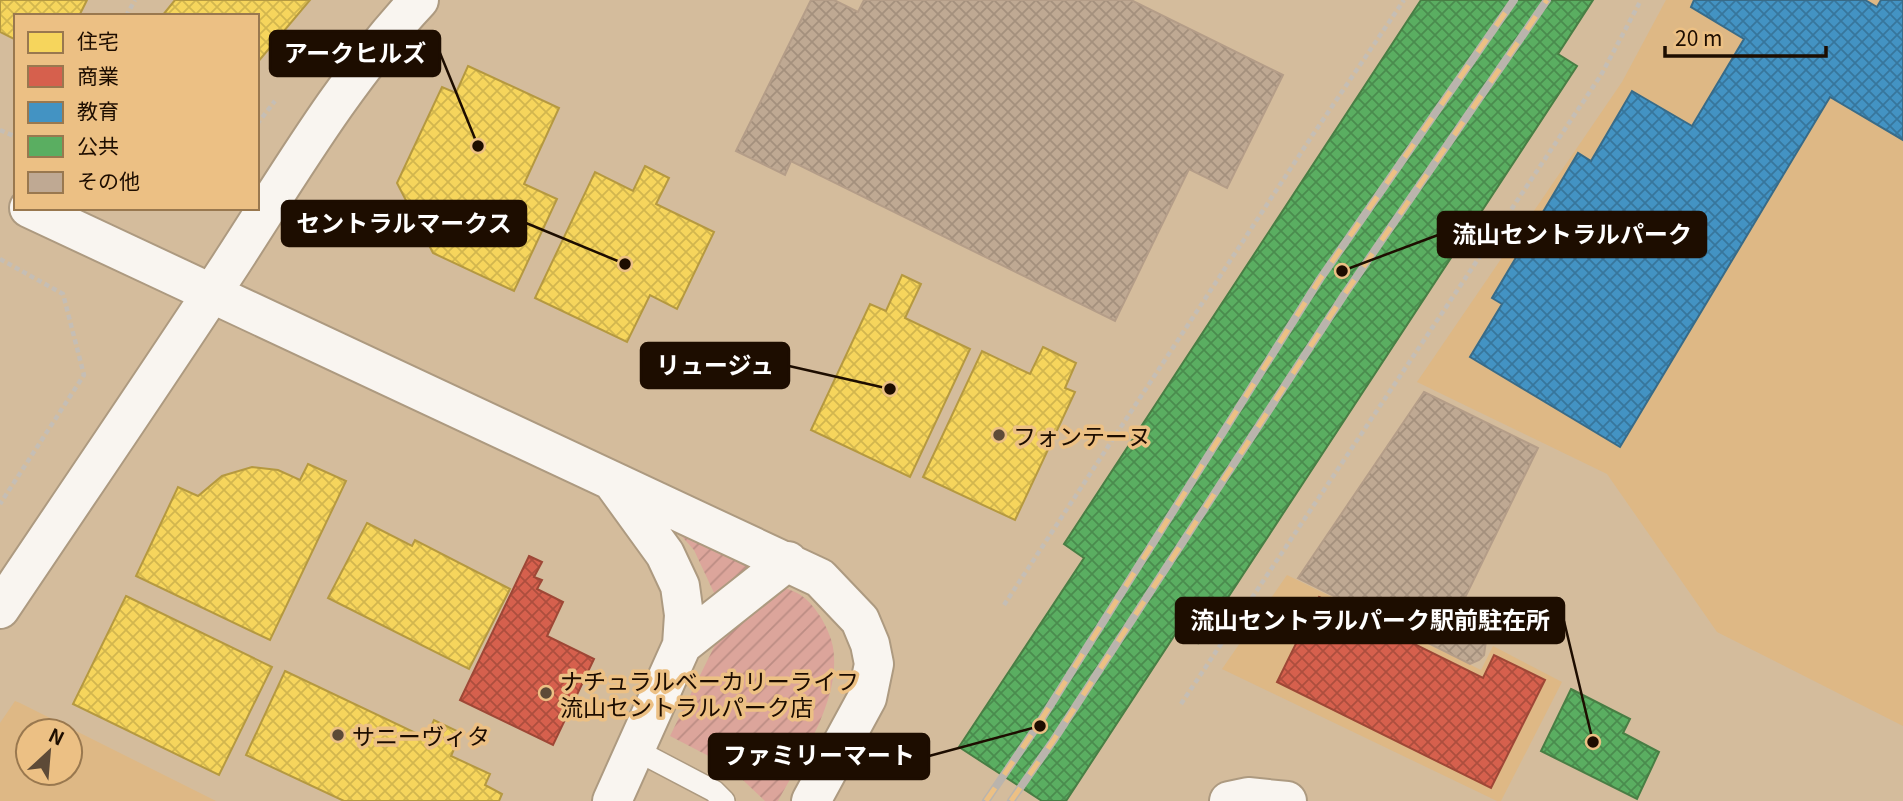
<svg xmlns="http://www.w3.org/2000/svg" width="1903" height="801" font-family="Georgia,'Noto Sans JP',serif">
	<defs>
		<pattern id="garden-furrows" width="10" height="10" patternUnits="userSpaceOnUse" patternTransform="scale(1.75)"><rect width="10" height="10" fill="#dca59b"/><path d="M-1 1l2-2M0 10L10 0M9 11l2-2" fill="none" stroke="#bc8d84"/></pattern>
		<pattern id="homes-cross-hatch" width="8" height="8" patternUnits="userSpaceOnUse" patternTransform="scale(1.75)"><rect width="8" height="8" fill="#f6d55c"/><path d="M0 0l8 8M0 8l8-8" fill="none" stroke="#d2b64e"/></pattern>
		<pattern id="shops-cross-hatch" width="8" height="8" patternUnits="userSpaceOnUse" patternTransform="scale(1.75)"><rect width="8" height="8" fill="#d6604d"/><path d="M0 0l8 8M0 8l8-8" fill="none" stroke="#ad4e3e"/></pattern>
		<pattern id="schools-cross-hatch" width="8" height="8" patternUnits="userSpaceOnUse" patternTransform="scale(1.75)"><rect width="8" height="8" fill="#4393c3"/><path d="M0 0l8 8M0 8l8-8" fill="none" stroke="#37769c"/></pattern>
		<pattern id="public-cross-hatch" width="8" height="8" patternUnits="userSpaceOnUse" patternTransform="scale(1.75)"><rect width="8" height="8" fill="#5aae61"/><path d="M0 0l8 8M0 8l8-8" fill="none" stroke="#4a8c4e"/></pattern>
		<pattern id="building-cross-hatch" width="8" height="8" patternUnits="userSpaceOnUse" patternTransform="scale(1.75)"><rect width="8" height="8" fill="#bfa993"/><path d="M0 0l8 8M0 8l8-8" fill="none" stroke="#a4907d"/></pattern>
	</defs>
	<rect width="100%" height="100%" fill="#d4bc9c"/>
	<path fill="#deb885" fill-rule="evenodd" d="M 1666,0 L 1903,0 L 1903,726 L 1717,632 L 1607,474 L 1417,382 L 1622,82 Z
		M 1287,575 L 1481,670 L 1493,646 L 1562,682 L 1501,801 L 1497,801 L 1222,669 Z
		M 15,701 L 20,703 L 216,801 L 0,801 L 0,723 ZM 70,731 L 70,773 L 28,773 L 28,731 Z"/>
	<path fill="url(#garden-furrows)" d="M 678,532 L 749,564 L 744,576 L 715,595 L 694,550 Z
		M 778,587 C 798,590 809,599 820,616 C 827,628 834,642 834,657 C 837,705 800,760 778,801 L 765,801 L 728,766 L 670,736 L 715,645 Z"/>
	<path fill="url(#homes-cross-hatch)" stroke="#b59940" stroke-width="2" d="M 0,0 L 87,0 L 79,16 L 16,16 L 16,40 L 0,32 Z
		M 175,0 L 310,0 L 257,63 L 257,16 L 162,16 Z
		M 468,66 L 559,108 L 524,184 L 557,199 L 514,291 L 433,253 L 397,183 L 442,87 L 456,93 Z
		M 645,166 L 669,178 L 656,204 L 714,232 L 677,309 L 650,295 L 627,342 L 535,298 L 595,172 L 633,191 Z
		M 902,275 L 921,284 L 905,318 L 970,349 L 910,477 L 811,430 L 870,304 L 886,311 Z
		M 1043,347 L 1076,363 L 1065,388 L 1075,392 L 1015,520 L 923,477 L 982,351 L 1030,374 Z
		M 308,464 L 346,481 L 270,640 L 136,576 L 178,487 L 198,496 L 222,476 L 252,467 L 278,470 L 300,480 Z
		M 367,523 L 412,546 L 415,540 L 510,589 L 469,669 L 328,598 Z
		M 126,596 L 272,667 L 219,775 L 73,704 Z
		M 285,671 L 426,738 L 434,720 L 461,733 L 451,756 L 490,774 L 485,785 L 502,794 L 499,801 L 344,801 L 246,755 Z"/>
	<path fill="url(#shops-cross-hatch)" stroke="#9e4736" stroke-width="2" d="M 529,556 L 542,562 L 534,577 L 542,580 L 537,589 L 563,602 L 547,636 L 594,659 L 553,745 L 460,700 Z
		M 1319,597 L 1483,678 L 1494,655 L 1545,680 L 1491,788 L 1277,682 Z"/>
	<path fill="url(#schools-cross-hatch)" stroke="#386b88" stroke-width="2" d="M 1694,0 L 1865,0 L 1877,7 L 1881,0 L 1903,0 L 1903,140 L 1830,97 L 1620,447 L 1470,357 L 1502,304 L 1492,298 L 1578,153 L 1591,161 L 1632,91 L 1692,126 L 1744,39 L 1691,7 Z"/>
	<path fill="url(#public-cross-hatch)" stroke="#487e44" stroke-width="2" d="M 1421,0 L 1593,0 L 1558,54 L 1577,66 L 1198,643 L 1178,630 L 1066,801 L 1042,801 L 959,747 L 1084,558 L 1064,544 Z
		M 1571,689 L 1630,719 L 1623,733 L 1659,752 L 1637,799 L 1541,751 Z"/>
	<path fill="url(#building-cross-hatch)" stroke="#b49d88" stroke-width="2" d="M 811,0 L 834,0 L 858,12 L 864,0 L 1131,0 L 1283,75 L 1227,188 L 1189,169 L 1115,321 L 791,161 L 785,175 L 736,151 Z
		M 1424,392 L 1538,448 L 1454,620 L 1482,635 L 1486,641 L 1484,655 L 1479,660 L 1470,664 L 1298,578 Z"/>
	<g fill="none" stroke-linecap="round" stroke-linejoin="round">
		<defs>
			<path id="service" d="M 634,749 L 714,791 L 724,801"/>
			<path id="tertiary" d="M 29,208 L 820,578 L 860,620 L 870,644 L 874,664 L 867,698 L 811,801
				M 0,609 C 75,497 151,386 225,273 C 286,180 342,82 419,0
				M 682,645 L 788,561
				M 612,801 L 682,645 L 684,615 L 680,586 L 665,554 L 615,485
				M 1229,801 L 1248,797 L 1287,801"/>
		</defs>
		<use href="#service" stroke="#ad9a80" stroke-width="24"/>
		<use href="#tertiary" stroke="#ad9a80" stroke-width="42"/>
		<path stroke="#c5beb5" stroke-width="4.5" stroke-dasharray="5 3.5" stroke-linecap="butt" d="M 126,16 L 135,0
			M 257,124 L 275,101
			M 0,130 L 16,137
			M 0,259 L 63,294 L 84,375 L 0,504
			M 1004,605 L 1310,139 L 1404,0
			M 1181,704 L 1601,75 L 1641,0"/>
		<use href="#service" stroke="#f9f5f0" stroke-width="21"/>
		<use href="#tertiary" stroke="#f9f5f0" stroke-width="38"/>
		<defs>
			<path id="rail" d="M 986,801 L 1036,728 L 1320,279 L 1514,0
				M 1011,801 L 1053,741 L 1344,295 L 1547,0"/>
		</defs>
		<use href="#rail" stroke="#bab4ad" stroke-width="8"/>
		<use href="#rail" stroke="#ecc084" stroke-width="5" stroke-dasharray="16" stroke-linecap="butt"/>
	</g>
	<g fill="#5d4a37" stroke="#ecc084" stroke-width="2.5">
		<circle cx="999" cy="435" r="7"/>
		<circle cx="546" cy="693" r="7"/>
		<circle cx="338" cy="735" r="7"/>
	</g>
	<g text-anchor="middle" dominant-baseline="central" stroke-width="7" stroke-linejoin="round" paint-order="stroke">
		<g font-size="23" fill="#1d0d00" stroke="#ecc084" text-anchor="start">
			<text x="1013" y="435">フォンテーヌ</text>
			<text x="560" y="680">ナチュラルベーカリーライフ<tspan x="560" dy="26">流山セントラルパーク店</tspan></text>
			<text x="352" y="735">サニーヴィタ</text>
		</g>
	</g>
	<path fill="none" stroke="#1d0d00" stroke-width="2.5" d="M478 146L440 53M625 264L526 223M1342 271L1438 235M890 389L789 366M1593 742L1564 621M1040 726L929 756"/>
	<g fill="#1d0d00" stroke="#ecc084" stroke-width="2.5">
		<circle cx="478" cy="146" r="7"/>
		<circle cx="625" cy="264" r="7"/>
		<circle cx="1342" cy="271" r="7"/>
		<circle cx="890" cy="389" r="7"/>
		<circle cx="1593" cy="742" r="7"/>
		<circle cx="1040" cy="726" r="7"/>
	</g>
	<g fill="#1d0d00" stroke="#1d0d00" stroke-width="2.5">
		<rect x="270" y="31" width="170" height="45" rx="7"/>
		<rect x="282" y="201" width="244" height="45" rx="7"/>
		<rect x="1438" y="212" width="268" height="45" rx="7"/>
		<rect x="641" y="343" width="148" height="45" rx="7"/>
		<rect x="1176" y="598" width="388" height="45" rx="7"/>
		<rect x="709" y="734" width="220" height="45" rx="7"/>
	</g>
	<g font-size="24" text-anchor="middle" font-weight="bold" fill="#fff">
		<text x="355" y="62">アークヒルズ</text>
		<text x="404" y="232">セントラルマークス</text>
		<text x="1572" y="243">流山セントラルパーク</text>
		<text x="715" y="374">リュージュ</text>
		<text x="1370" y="629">流山セントラルパーク駅前駐在所</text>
		<text x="819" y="764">ファミリーマート</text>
	</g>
	<rect x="14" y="14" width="245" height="196" fill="#ecc084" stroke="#99784f" stroke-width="2"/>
	<rect x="28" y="32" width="35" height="21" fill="#f6d55c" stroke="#99784f" stroke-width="2"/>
	<text x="77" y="49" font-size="21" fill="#1d0d00">住宅</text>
	<rect x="28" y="66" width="35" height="21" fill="#d6604d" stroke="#99784f" stroke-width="2"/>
	<text x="77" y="84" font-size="21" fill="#1d0d00">商業</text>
	<rect x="28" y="102" width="35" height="21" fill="#4393c3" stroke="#99784f" stroke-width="2"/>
	<text x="77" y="119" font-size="21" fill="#1d0d00">教育</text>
	<rect x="28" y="136" width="35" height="21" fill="#5aae61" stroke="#99784f" stroke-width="2"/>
	<text x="77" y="154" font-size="21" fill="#1d0d00">公共</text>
	<rect x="28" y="172" width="35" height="21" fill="#bfa993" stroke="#99784f" stroke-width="2"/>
	<text x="77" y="189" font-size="21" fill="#1d0d00">その他</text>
	<g transform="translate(49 752) rotate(26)"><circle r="33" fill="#ecc084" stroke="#99784f" stroke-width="2"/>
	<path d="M0-5L12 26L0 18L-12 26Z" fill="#5d4a37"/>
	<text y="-10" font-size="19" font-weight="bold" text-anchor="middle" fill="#1d0d00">N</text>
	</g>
	<path d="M1665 46v10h161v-10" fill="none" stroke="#1d0d00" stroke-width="3.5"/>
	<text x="1675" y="46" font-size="21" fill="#1d0d00" stroke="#ecc084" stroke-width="5" paint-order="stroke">20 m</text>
</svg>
